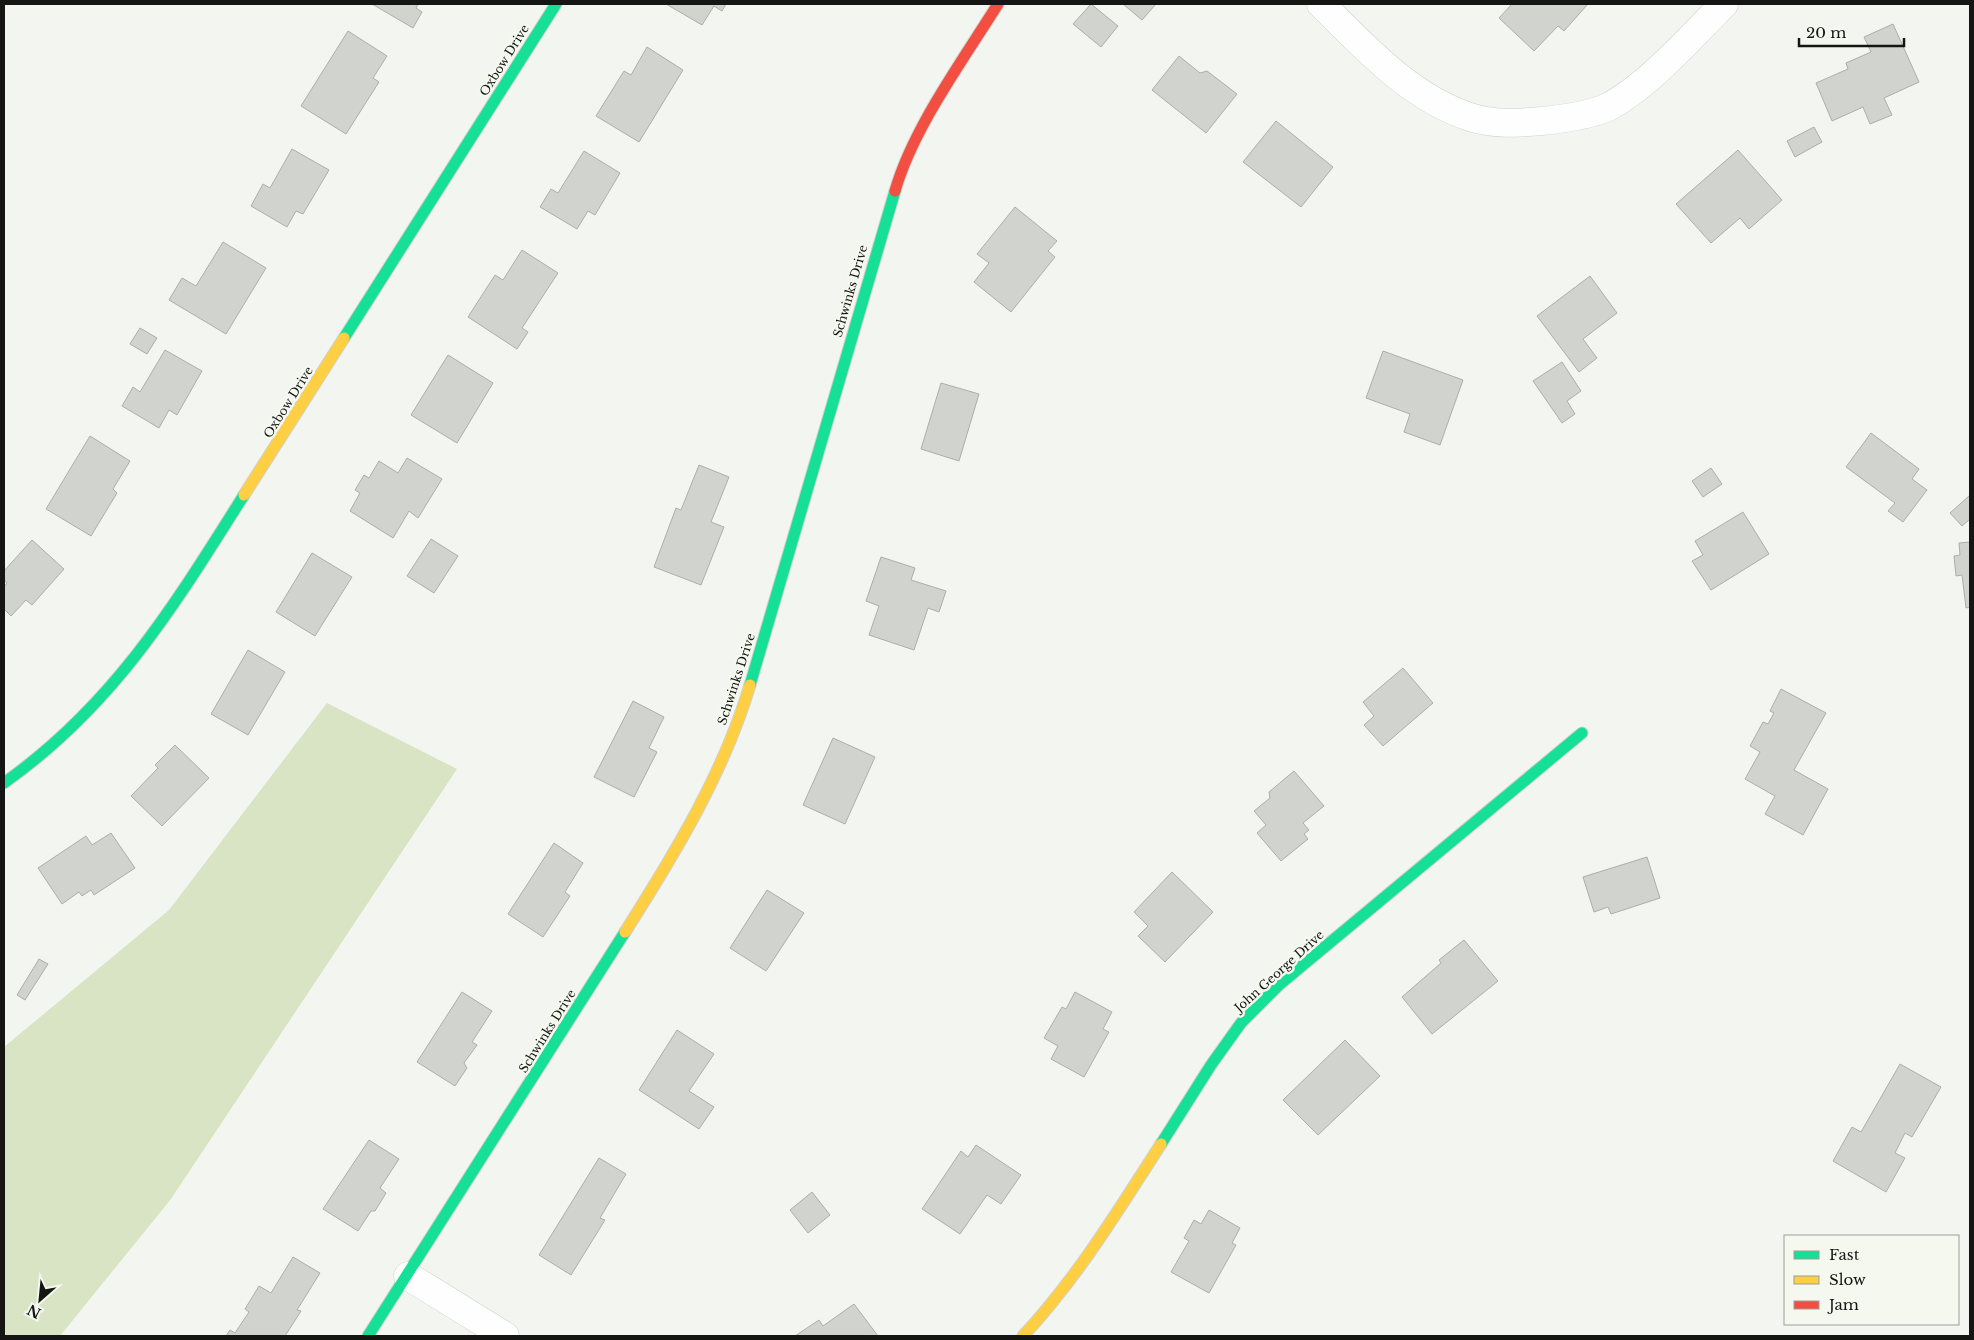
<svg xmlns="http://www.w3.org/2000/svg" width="1974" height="1340" font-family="'Libre Baskerville',serif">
	<rect width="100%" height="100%" fill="#f3f6f0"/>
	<path fill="#d8e4c4" d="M 327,703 L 457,769 L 171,1199 L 60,1336 L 4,1336 L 4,1047 L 169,910 Z"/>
	<path fill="#d1d3ce" stroke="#adaeaa" d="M 372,4 L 418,4 L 416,8 L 422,12 L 413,28 Z
		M 666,4 L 726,4 L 722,11 L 714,6 L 702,25 Z
		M 1091,4 L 1118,26 L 1101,47 L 1073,24 Z
		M 1123,4 L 1156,4 L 1142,20 Z
		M 1512,4 L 1588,4 L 1564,31 L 1558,26 L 1534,51 L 1499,18 Z
		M 1893,24 L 1919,82 L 1884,98 L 1892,115 L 1870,124 L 1863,107 L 1832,121 L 1816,83 L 1848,69 L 1846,63 L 1871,52 L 1864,37 Z
		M 348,31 L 387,56 L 373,78 L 379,82 L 346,134 L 301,106 Z
		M 647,47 L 683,70 L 639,142 L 596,116 L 624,71 L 631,75 Z
		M 1179,56 L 1200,73 L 1207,71 L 1237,94 L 1206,133 L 1152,90 Z
		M 1276,121 L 1333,167 L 1301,207 L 1243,162 Z
		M 1814,127 L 1822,142 L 1795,157 L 1787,141 Z
		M 292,149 L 329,170 L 303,214 L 296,211 L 287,227 L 251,206 L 263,184 L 270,188 Z
		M 1738,150 L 1782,200 L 1749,229 L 1740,218 L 1711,243 L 1676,204 Z
		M 584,151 L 620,173 L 595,215 L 588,211 L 577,229 L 540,207 L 551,189 L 558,193 Z
		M 1015,207 L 1057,241 L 1048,251 L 1055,257 L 1011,312 L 974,282 L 989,263 L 977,254 Z
		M 223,242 L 266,268 L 226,334 L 169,300 L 182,278 L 196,286 Z
		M 522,250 L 558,273 L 522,328 L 528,332 L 517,349 L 468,317 L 495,275 L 503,280 Z
		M 1590,276 L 1617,313 L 1583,339 L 1597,358 L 1579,372 L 1537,316 Z
		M 140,328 L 157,338 L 147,354 L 130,344 Z
		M 165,350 L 202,371 L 177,415 L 169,410 L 159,428 L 122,406 L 133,387 L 140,392 Z
		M 1383,351 L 1463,380 L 1440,445 L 1404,432 L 1410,414 L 1366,398 Z
		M 448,355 L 493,383 L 457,443 L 411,415 Z
		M 1562,362 L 1581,391 L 1567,401 L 1575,414 L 1562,423 L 1533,381 Z
		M 941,383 L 979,394 L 959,461 L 921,449 Z
		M 1871,433 L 1919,469 L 1912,479 L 1927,490 L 1903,522 L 1888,511 L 1895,503 L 1846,467 Z
		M 90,436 L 130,461 L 113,489 L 117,493 L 91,536 L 46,509 Z
		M 407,458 L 442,479 L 418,518 L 409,511 L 393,538 L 350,511 L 360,493 L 355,490 L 364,475 L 369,478 L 379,461 L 398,473 Z
		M 699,465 L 729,477 L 711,522 L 724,527 L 701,585 L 654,567 L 676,508 L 681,510 Z
		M 1711,468 L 1722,484 L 1703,497 L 1692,481 Z
		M 1970,495 L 1970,519 L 1962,526 L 1950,513 Z
		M 1743,512 L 1769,554 L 1711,590 L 1692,561 L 1703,555 L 1695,541 Z
		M 431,539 L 458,556 L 434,593 L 407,576 Z
		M 32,540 L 64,569 L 32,605 L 26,600 L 11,616 L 4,609 L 4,587 L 7,583 L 4,580 L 4,571 Z
		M 1970,542 L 1970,607 L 1966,608 L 1962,575 L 1956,576 L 1954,556 L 1960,555 L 1959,543 Z
		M 312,553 L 352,577 L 315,636 L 276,612 Z
		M 881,557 L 915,568 L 911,580 L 946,591 L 939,612 L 928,608 L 914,650 L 869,635 L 879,606 L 866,601 Z
		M 248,650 L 285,672 L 248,735 L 211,714 Z
		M 1403,668 L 1433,703 L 1383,746 L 1364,725 L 1374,716 L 1363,702 Z
		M 1781,689 L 1826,713 L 1794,770 L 1828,789 L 1803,835 L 1765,814 L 1775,796 L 1745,779 L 1760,752 L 1750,746 L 1763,722 L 1768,724 L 1774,713 L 1770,711 Z
		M 633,701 L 664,717 L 649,748 L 657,752 L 634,797 L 594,777 Z
		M 833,738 L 875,757 L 845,824 L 803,805 Z
		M 175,745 L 209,778 L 162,826 L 131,796 L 158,768 L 155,765 Z
		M 1294,771 L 1324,806 L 1303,823 L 1309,830 L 1304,834 L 1308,839 L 1281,861 L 1257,833 L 1266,825 L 1254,811 L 1270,798 L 1269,792 Z
		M 111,833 L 135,868 L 94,895 L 91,890 L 82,896 L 79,892 L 62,904 L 38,868 L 86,836 L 92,845 Z
		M 554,843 L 583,863 L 565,892 L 570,896 L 543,937 L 508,914 Z
		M 1647,857 L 1660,898 L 1611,914 L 1608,907 L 1594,912 L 1583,877 Z
		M 1172,872 L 1213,912 L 1165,962 L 1138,936 L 1148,926 L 1134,912 Z
		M 767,890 L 804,913 L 766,971 L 730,948 Z
		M 1464,940 L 1498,981 L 1432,1034 L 1402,997 L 1441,963 L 1439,960 Z
		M 39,959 L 48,964 L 25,1000 L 17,995 Z
		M 462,992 L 492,1011 L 472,1042 L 477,1045 L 464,1063 L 467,1068 L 455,1086 L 417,1062 Z
		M 1075,992 L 1112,1012 L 1103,1029 L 1109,1032 L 1084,1077 L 1051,1059 L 1058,1046 L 1044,1038 L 1062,1007 L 1066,1009 Z
		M 677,1030 L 714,1054 L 689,1091 L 714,1107 L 699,1129 L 639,1090 Z
		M 1345,1040 L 1380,1076 L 1318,1135 L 1283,1100 Z
		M 1900,1064 L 1941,1087 L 1912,1137 L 1905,1133 L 1895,1153 L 1905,1158 L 1886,1192 L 1833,1161 L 1852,1127 L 1861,1132 Z
		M 369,1140 L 399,1159 L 380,1188 L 386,1193 L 375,1211 L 371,1211 L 358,1231 L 323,1209 Z
		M 976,1145 L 1021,1175 L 1001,1204 L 987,1195 L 960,1234 L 922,1209 L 961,1151 L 968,1157 Z
		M 599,1158 L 626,1174 L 600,1218 L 605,1220 L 571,1275 L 539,1255 Z
		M 812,1192 L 830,1215 L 808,1233 L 790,1210 Z
		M 1209,1210 L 1240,1228 L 1232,1243 L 1236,1245 L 1209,1293 L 1171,1272 L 1189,1241 L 1184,1238 L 1194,1220 L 1201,1224 Z
		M 293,1257 L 320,1273 L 297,1310 L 301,1311 L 285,1336 L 226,1336 L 230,1330 L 235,1333 L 249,1312 L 245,1309 L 259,1286 L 271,1293 Z
		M 854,1304 L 878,1336 L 795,1336 L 819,1320 L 823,1326 Z"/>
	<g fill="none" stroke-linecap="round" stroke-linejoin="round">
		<defs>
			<path id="street" d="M 1321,4 C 1366,48 1409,97 1470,117 C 1493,125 1518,123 1542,121 C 1561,119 1591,115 1608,107 C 1648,86 1692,36 1724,4
				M 408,1276 L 505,1336"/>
			<path id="fast" d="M 344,338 L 556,4
				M 750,685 L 895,191
				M 4,783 C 114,705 174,606 244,495
				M 1161,1144 L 1211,1065 L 1241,1023 L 1279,985 L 1582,733
				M 368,1336 L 625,932"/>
			<path id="slow" d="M 244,495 L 344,338
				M 625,932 C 674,855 724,773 750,685
				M 1023,1336 C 1077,1278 1118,1211 1161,1144"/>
			<path id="jam" d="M 895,191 C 913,128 963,60 998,4"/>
		</defs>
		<use href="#street" stroke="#cfd1cc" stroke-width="29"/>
		<use href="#fast" stroke="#cfd1cc" stroke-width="13"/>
		<use href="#slow" stroke="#cfd1cc" stroke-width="13"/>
		<use href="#jam" stroke="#cfd1cc" stroke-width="13"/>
		<use href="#street" stroke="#fdfefd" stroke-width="28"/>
		<use href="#fast" stroke="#16e098" stroke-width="11"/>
		<use href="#slow" stroke="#ffcf43" stroke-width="11"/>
		<use href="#jam" stroke="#f24e42" stroke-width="11"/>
	</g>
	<g text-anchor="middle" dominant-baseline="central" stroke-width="5" stroke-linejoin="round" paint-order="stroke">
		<g font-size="12" fill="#151613" stroke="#f4f8ee">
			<text transform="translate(504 60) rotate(-58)">Oxbow Drive</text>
			<text transform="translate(850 291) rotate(-74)">Schwinks Drive</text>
			<text transform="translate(288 402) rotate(-58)">Oxbow Drive</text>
			<text transform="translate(736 679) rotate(-72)">Schwinks Drive</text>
			<text transform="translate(1279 971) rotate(-42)">John George Drive</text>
			<text transform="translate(547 1031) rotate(-58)">Schwinks Drive</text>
		</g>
	</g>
	<rect width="1974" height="1340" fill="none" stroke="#151613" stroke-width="10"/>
	<rect x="1784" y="1235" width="175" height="90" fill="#f4f8ee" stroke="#9b9e96"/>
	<rect x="1794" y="1251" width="25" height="8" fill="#16e098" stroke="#9b9e96"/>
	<text x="1829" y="1260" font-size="15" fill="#151613">Fast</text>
	<rect x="1794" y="1276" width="25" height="8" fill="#ffcf43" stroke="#9b9e96"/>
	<text x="1829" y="1285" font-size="15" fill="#151613">Slow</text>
	<rect x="1794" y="1301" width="25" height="8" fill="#f24e42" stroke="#9b9e96"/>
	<text x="1829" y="1310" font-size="15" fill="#151613">Jam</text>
	<g transform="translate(40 1300) rotate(207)" stroke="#f4f8ee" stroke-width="4" paint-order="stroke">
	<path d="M0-4L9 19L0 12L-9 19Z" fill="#151613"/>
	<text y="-8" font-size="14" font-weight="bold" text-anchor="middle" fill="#151613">N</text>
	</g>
	<path d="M1799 38v8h105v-8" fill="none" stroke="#151613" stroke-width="2.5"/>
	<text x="1806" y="38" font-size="15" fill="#151613" stroke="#f4f8ee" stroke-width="4" paint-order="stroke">20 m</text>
</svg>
